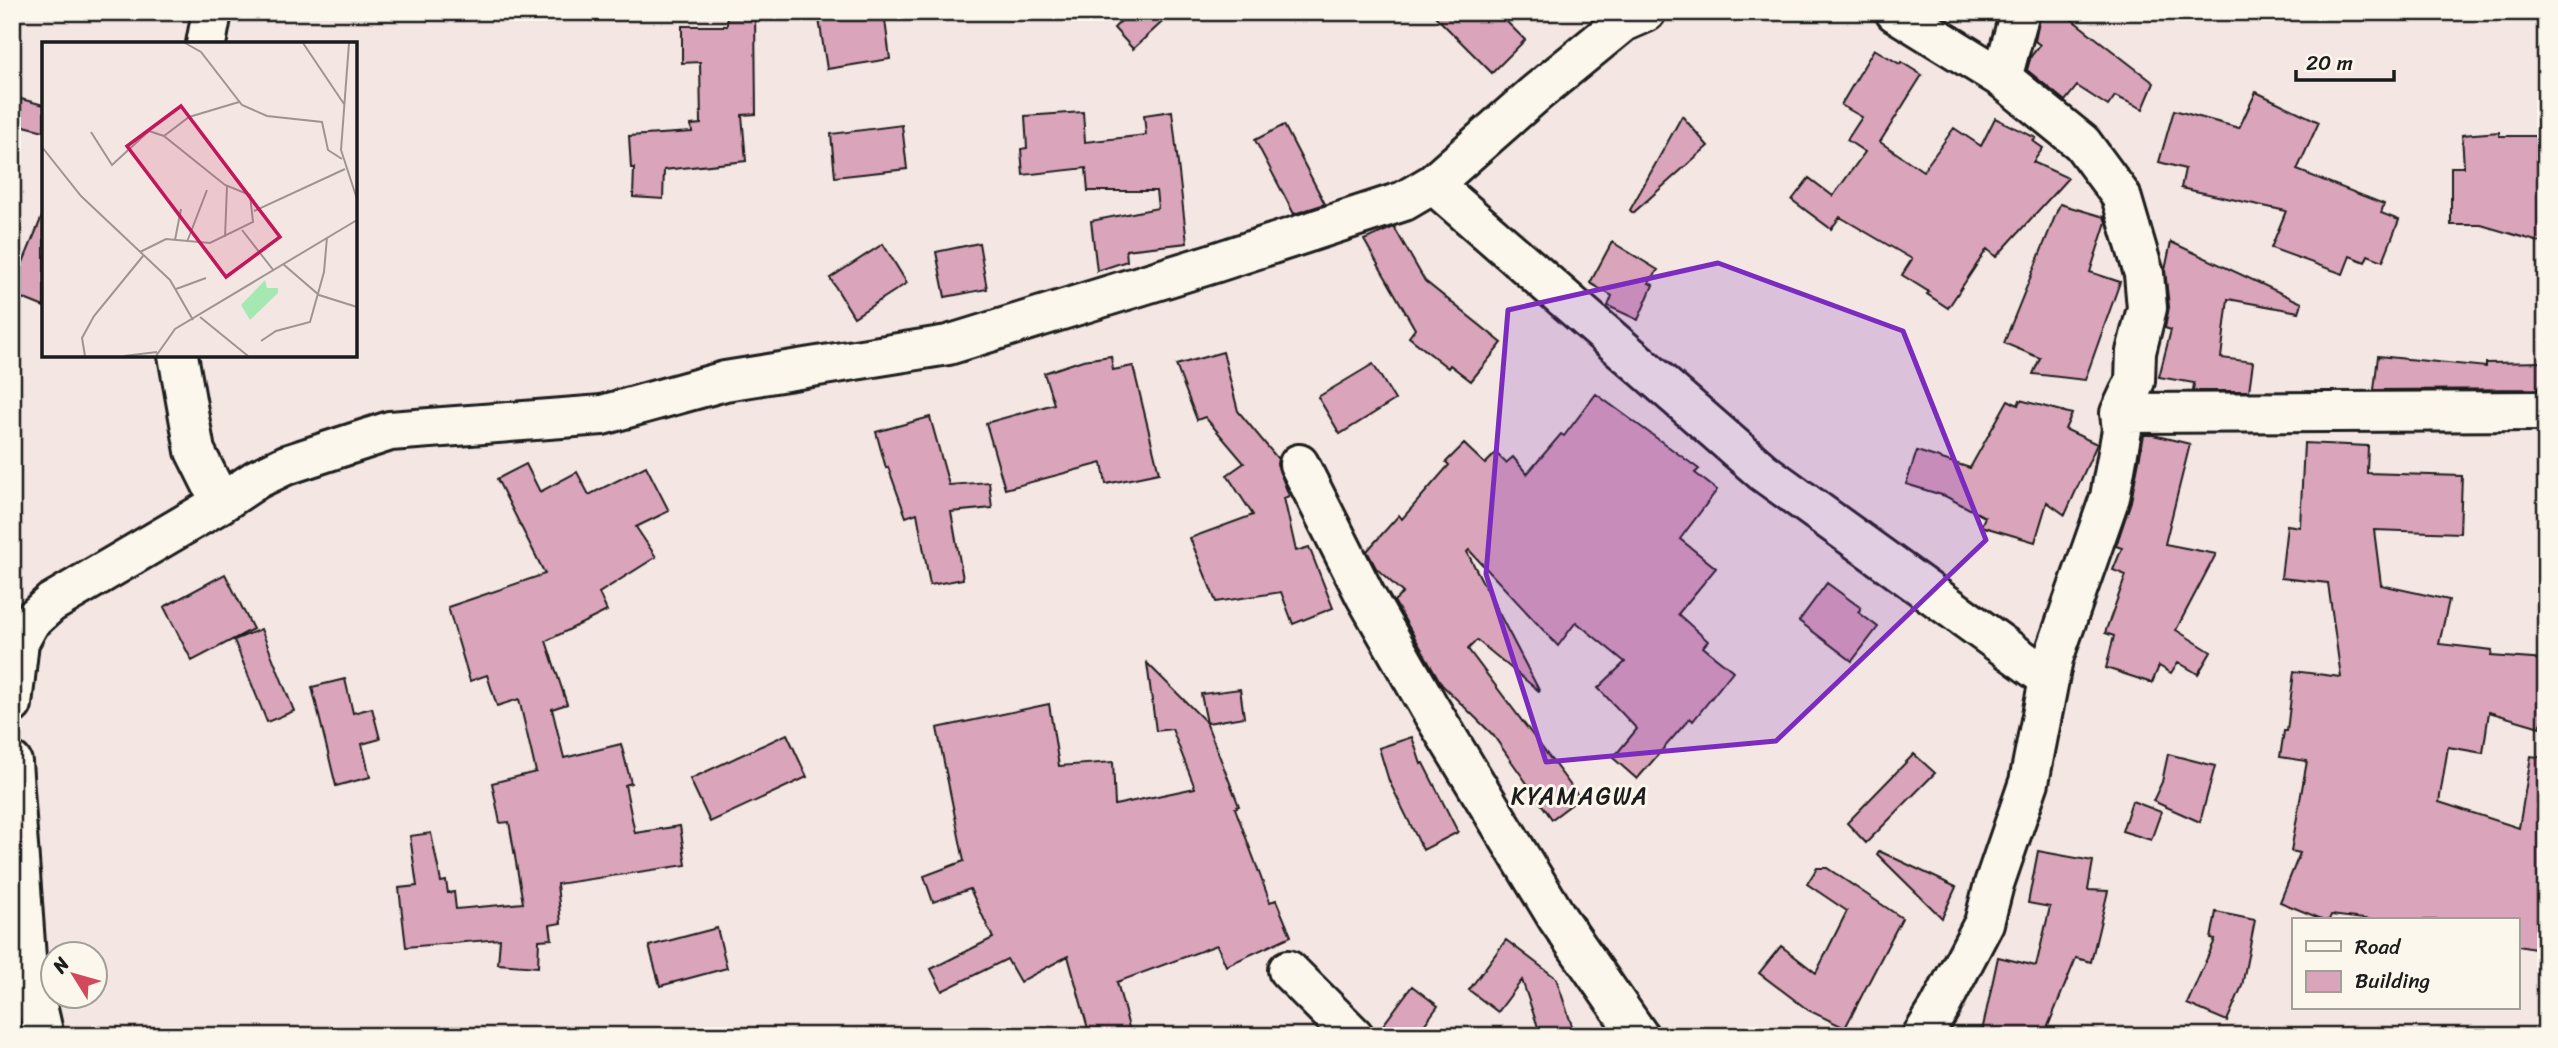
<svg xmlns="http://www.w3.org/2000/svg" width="2558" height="1048" font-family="Sriracha,sans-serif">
	<rect width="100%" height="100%" fill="#f4e6e2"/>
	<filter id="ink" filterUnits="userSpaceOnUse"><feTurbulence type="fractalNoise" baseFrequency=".0143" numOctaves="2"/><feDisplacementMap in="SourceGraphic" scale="14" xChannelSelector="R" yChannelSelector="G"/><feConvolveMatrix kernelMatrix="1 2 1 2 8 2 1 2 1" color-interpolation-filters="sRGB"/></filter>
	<g filter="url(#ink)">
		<path fill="#daa4ba" stroke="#1c1c1c" stroke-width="2" d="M 727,12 L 755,12 L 756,114 L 742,115 L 746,161 L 664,170 L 663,199 L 633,197 L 634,168 L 631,168 L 629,136 L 692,132 L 691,125 L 701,124 L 700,62 L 682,63 L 682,26 L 727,26 Z
			M 864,12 L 884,12 L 890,59 L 827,69 L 819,19 Z
			M 1130,12 L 1173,12 L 1133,49 L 1114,28 Z
			M 1431,12 L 1497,12 L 1525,40 L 1492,73 Z
			M 2041,12 L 2062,12 L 2154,83 L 2143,109 L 2115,96 L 2108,106 L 2077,86 L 2065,101 L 2027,70 L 2031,56 L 2040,45 L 2035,41 Z
			M 1874,49 L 1900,64 L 1901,62 L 1922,75 L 1880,142 L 1923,171 L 1954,128 L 1981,146 L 1995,118 L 2036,138 L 2033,141 L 2043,148 L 2033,162 L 2068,178 L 1996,257 L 1987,249 L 1948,308 L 1927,294 L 1929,292 L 1902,275 L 1912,259 L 1840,217 L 1831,229 L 1792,200 L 1809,178 L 1833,196 L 1865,152 L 1847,140 L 1862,117 L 1841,105 Z
			M 2256,92 L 2319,122 L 2297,170 L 2384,204 L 2381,213 L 2399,220 L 2383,261 L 2368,255 L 2365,262 L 2350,256 L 2343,274 L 2271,248 L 2286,211 L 2181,188 L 2185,169 L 2159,162 L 2174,110 L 2239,128 Z
			M 17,98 L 44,105 L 44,131 L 12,123 Z
			M 1172,111 L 1187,243 L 1126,250 L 1127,261 L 1097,271 L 1091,221 L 1158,208 L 1156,191 L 1088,191 L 1086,168 L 1023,175 L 1021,149 L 1027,148 L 1025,116 L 1083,112 L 1085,142 L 1146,135 L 1144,115 Z
			M 1682,116 L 1708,146 L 1633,213 L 1630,210 Z
			M 902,125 L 907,169 L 835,177 L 831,134 Z
			M 1284,125 L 1325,204 L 1294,214 L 1255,140 Z
			M 2499,132 L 2499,136 L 2541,136 L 2542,173 L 2546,173 L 2546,244 L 2481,225 L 2451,225 L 2451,167 L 2464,167 L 2462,135 Z
			M 2060,204 L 2104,217 L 2106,222 L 2090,272 L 2120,282 L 2085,380 L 2033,374 L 2040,358 L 2004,343 Z
			M 43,214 L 44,214 L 44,307 L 12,294 L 12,289 Z
			M 1394,227 L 1425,281 L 1502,343 L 1471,381 L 1450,365 L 1448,368 L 1409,337 L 1415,329 L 1364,240 Z
			M 1612,242 L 1658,270 L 1649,283 L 1653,285 L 1638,320 L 1608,306 L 1612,296 L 1590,283 Z
			M 2171,242 L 2302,303 L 2299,312 L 2228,299 L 2221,358 L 2253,362 L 2249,391 L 2193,391 L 2194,383 L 2159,377 L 2171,330 L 2165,328 L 2169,307 L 2165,270 Z
			M 979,243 L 987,289 L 945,297 L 936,252 Z
			M 883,244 L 907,283 L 854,317 L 830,278 Z
			M 1223,352 L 1238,411 L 1278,459 L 1277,464 L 1289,496 L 1284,498 L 1296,551 L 1309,547 L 1333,608 L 1293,624 L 1281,592 L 1216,602 L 1190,538 L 1253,515 L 1227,475 L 1244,463 L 1205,417 L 1197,420 L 1176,365 Z
			M 1111,356 L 1113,370 L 1133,366 L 1159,473 L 1106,484 L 1102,463 L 1005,489 L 986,423 L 1054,404 L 1044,373 L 1083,360 Z
			M 2378,356 L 2486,367 L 2486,363 L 2546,362 L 2546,389 L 2374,390 Z
			M 1373,364 L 1395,400 L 1340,434 L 1318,397 Z
			M 1596,394 L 1699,469 L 1695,473 L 1717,490 L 1680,539 L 1716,568 L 1678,614 L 1708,641 L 1703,647 L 1733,671 L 1693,721 L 1690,718 L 1637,779 L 1613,758 L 1637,729 L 1598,688 L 1625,662 L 1576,622 L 1558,646 L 1469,550 L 1467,552 L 1540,692 L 1477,640 L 1468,649 L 1580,798 L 1552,819 L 1493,735 L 1442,685 L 1394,601 L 1403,593 L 1376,568 L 1367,551 L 1399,515 L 1402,519 L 1449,465 L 1446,462 L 1464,444 L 1485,464 L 1496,453 L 1506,463 L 1513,457 L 1527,474 L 1561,434 L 1564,436 Z
			M 2008,400 L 2018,405 L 2020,400 L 2072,414 L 2065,429 L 2097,444 L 2065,515 L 2047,502 L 2035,542 L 1981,526 L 1985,517 L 1945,496 L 1906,484 L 1917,451 L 1970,468 Z
			M 930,417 L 949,485 L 989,482 L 992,508 L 951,512 L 963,579 L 930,585 L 917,513 L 906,517 L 888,467 L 886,468 L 876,432 Z
			M 2144,435 L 2153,435 L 2190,444 L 2165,544 L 2216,554 L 2176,630 L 2211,652 L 2198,674 L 2178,662 L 2171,673 L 2159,666 L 2152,683 L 2106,668 L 2114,636 L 2105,633 L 2126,575 L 2113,570 L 2122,548 L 2116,546 L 2131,501 Z
			M 2304,443 L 2368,446 L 2367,473 L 2462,476 L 2460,533 L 2374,530 L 2381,585 L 2449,600 L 2439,644 L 2492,650 L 2491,656 L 2546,660 L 2546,707 L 2540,727 L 2489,712 L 2483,753 L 2448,747 L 2439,802 L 2519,828 L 2531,756 L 2546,758 L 2546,951 L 2518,946 L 2518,920 L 2372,920 L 2331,915 L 2329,920 L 2324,920 L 2280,902 L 2300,853 L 2291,851 L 2307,761 L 2280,757 L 2284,731 L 2287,731 L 2294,671 L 2341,677 L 2328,583 L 2281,578 L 2287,525 L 2300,527 Z
			M 526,464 L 540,492 L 577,472 L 589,495 L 646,466 L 669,511 L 636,527 L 656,557 L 599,593 L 607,611 L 546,641 L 567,704 L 552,709 L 564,758 L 621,744 L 631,783 L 625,785 L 635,833 L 680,826 L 686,865 L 557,884 L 561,923 L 550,925 L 552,939 L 539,940 L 538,967 L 498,964 L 500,939 L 406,947 L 399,888 L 417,886 L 410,836 L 431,833 L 441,882 L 446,881 L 448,893 L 454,892 L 456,909 L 523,903 L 509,822 L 500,823 L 492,783 L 536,772 L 519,699 L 497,706 L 487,675 L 470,681 L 448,607 L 545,574 L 497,479 Z
			M 225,574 L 253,629 L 192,661 L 164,607 Z
			M 1827,583 L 1861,608 L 1858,612 L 1878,627 L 1852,661 L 1799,621 Z
			M 261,629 L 294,711 L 267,722 L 234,640 Z
			M 1147,663 L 1206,722 L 1239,806 L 1235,808 L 1270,902 L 1276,900 L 1291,936 L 1226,966 L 1217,945 L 1117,982 L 1130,1031 L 1114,1036 L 1090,1036 L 1068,956 L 1020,982 L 1007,959 L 942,991 L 931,969 L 993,938 L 970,889 L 933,902 L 924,876 L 964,861 L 937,728 L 1049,704 L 1059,766 L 1113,762 L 1115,805 L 1195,788 L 1172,729 L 1156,731 Z
			M 345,679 L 353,713 L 372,708 L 380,739 L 362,744 L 370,777 L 336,786 L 312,687 Z
			M 1240,689 L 1244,717 L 1207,723 L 1201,694 Z
			M 787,734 L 807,777 L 710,822 L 690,779 Z
			M 1412,737 L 1421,764 L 1423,763 L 1458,832 L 1423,850 L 1389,781 L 1379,748 Z
			M 1914,754 L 1935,773 L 1866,843 L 1847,823 Z
			M 2168,754 L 2215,766 L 2200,822 L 2153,801 L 2162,782 Z
			M 2132,801 L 2161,812 L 2151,840 L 2122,831 Z
			M 1879,851 L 1956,887 L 1942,918 L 1877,854 Z
			M 2038,851 L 2093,861 L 2088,890 L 2108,891 L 2091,962 L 2076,958 L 2044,1036 L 1981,1036 L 1998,957 L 2036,966 L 2050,907 L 2028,903 Z
			M 1817,868 L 1827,868 L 1902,918 L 1845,1028 L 1808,1010 L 1759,973 L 1781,946 L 1816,973 L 1847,911 L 1807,884 Z
			M 2216,912 L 2255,920 L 2242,986 L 2227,1021 L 2187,1004 L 2215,940 L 2211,939 Z
			M 717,928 L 727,968 L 660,986 L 649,946 Z
			M 1506,940 L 1556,978 L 1573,1029 L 1554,1036 L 1541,1036 L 1522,980 L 1498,1012 L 1469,990 Z
			M 1412,986 L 1438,1006 L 1416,1036 L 1375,1036 Z"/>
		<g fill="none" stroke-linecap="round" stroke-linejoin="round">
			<defs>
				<path id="minor" d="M 1895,12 L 2002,78 L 2082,143 L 2121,196 L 2144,274 L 2147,308 L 2136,352 L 2135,381 L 2120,413 L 2122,430 L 2110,497 L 2053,659 L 2029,782 L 1994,884 L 1984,923 L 1939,1009 L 1922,1036
					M 206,44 L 212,12
					M 2002,78 L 2020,12
					M 1433,184 L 1763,472 L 2049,679
					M 178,355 L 195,451 L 221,503 L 257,479 L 286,465 L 390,431 L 602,415 L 725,381 L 948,345 L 1214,263 L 1404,201 L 1433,184 L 1535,94 L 1623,22 L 1646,12
					M 2120,413 L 2546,411
					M 1299,464 L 1365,595 L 1429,707 L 1558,919 L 1639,1036
					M 12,704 L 19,642 L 30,622 L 51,603 L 221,503
					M 12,762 L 26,958 L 44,1036
					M 1288,970 L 1354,1036"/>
			</defs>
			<use href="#minor" stroke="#1c1c1c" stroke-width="44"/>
			<use href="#minor" stroke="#fbf7ec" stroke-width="38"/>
		</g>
	</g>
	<path fill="#7b2cbf" fill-opacity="0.2" stroke="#7b2cbf" stroke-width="5" stroke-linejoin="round" d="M 1718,263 L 1903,331 L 1986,540 L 1776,741 L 1546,762 L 1486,574 L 1508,310 Z"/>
	<g text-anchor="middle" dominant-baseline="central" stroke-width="6" stroke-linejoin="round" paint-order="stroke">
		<g font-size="24" letter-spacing="2" fill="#1c1c1c" stroke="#fbf7ec">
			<text x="1580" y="796">KYAMAGWA</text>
		</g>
	</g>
	<g transform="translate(42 42)">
		<rect width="315" height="315" fill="#f4e6e2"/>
		<path d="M 223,238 L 225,246 L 236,246 L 236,251 L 208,278 L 199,263 Z" fill="#a6e8b2"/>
		<path fill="none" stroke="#9e9593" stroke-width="2" d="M 143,1 L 159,10 L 200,63 L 225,74 L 280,80 L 286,108 L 300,117M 261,1 L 302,62M 307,1 L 299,108 L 315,157M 49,90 L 70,123 L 107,89 L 122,94M 0,105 L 39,154 L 128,238 L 151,278M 212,169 L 303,127M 200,188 L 232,229M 183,195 L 185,144M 133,198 L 139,167M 145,200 L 165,148M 98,210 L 124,197 L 168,201 L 211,180 L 208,153 L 183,143 L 122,94 L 147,75 L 197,60M 241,222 L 277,253 L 315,265M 134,247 L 164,236M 158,275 L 206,314M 219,299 L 234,289 L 268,280 L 282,230 L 285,195M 43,314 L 40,296 L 52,274 L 101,214M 82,314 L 115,310M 114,314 L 133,287 L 315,178"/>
		<path fill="#c2185b" fill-opacity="0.15" stroke="#c2185b" stroke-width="3.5" d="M 139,64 L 238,195 L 184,235 L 85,104 Z"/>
		<rect width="315" height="315" fill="none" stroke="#1c1c1c" stroke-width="3.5"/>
	</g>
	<rect width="2558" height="1048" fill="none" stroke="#fbf7ec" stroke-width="42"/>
	<rect x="21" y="21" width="2516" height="1006" fill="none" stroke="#1c1c1c" stroke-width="2.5" filter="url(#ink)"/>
	<rect x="2292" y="918" width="228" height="91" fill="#fbf7ec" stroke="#a29f99" stroke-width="2"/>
	<rect x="2306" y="941" width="35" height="10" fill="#fbf7ec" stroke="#a29f99" stroke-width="2"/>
	<text x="2355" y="954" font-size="21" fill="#1c1c1c">Road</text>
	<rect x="2306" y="971" width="35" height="21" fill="#daa4ba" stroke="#a29f99" stroke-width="2"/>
	<text x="2355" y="988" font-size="21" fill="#1c1c1c">Building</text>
	<g transform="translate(74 975) rotate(307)"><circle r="33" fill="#fbf7ec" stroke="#a29f99" stroke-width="2"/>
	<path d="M0-5L12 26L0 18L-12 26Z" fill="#d1495b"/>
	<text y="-10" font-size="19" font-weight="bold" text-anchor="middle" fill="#1c1c1c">N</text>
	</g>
	<path d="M2296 70v10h98v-10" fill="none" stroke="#1c1c1c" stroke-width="3.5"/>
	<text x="2306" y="70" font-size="21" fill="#1c1c1c" stroke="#fbf7ec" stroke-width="5" paint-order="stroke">20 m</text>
</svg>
